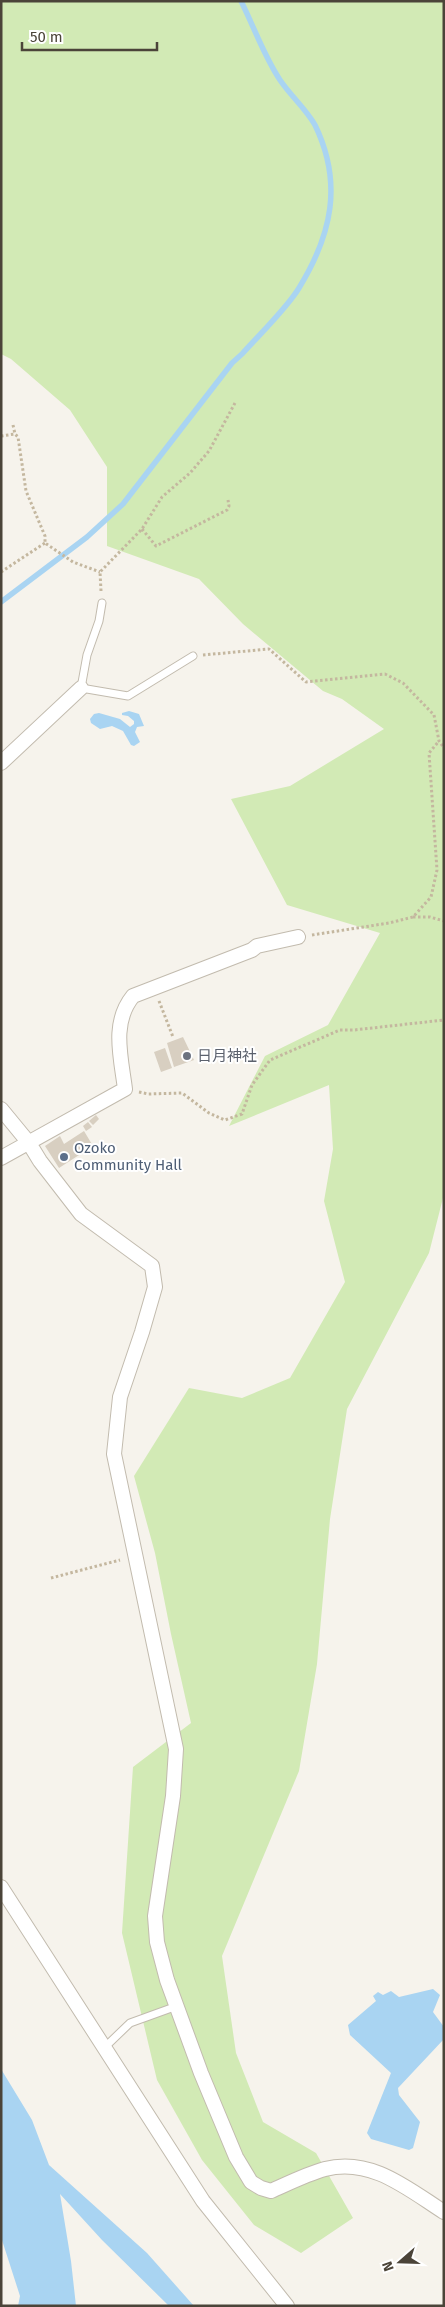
<svg xmlns="http://www.w3.org/2000/svg" width="445" height="2307" font-family="'Fira Sans','Noto Sans JP',sans-serif">
	<rect width="100%" height="100%" fill="#f6f3ec"/>
	<path fill="#d2eab5" d="M 1,1 L 444,1 L 444,1194 L 429,1253 L 347,1409 L 330,1519 L 317,1664 L 299,1771 L 222,1956 L 236,2053 L 263,2122 L 316,2153 L 353,2218 L 301,2253 L 254,2225 L 202,2160 L 157,2080 L 122,1933 L 133,1767 L 191,1723 L 171,1634 L 155,1553 L 134,1476 L 189,1388 L 242,1398 L 290,1378 L 345,1282 L 324,1201 L 333,1149 L 329,1085 L 229,1126 L 265,1056 L 328,1025 L 380,933 L 287,905 L 231,799 L 290,786 L 384,729 L 342,699 L 323,691 L 243,624 L 199,579 L 107,546 L 107,467 L 70,410 L 11,359 L 1,354 Z"/>
	<path fill="#a9d4f2" d="M 129,711 L 139,714 L 144,726 L 137,727 L 135,732 L 140,742 L 134,746 L 131,745 L 123,731 L 112,726 L 100,729 L 91,723 L 90,719 L 94,714 L 99,713 L 120,719 L 130,727 L 134,724 L 134,721 L 128,716 L 122,715 L 122,713 Z
		M 433,1989 L 440,1995 L 433,2012 L 444,2027 L 444,2039 L 398,2088 L 399,2095 L 420,2122 L 413,2148 L 409,2150 L 371,2139 L 367,2133 L 391,2073 L 350,2035 L 348,2025 L 376,2001 L 373,1996 L 378,1992 L 383,1995 L 391,1991 L 399,1997 Z
		M 1,2069 L 32,2120 L 49,2165 L 147,2253 L 194,2306 L 169,2306 L 102,2240 L 60,2194 L 71,2261 L 76,2306 L 18,2306 L 20,2296 L 1,2237 Z"/>
	<g fill="none" stroke-linecap="round" stroke-linejoin="round">
		<path stroke="#a9d4f2" stroke-width="5.5" d="M 1,602 L 87,537 L 123,504 L 232,363 L 242,354 C 259,335 287,308 299,288 C 332,234 343,183 315,125 C 306,109 290,95 280,80 C 264,56 254,27 241,1"/>
	</g>
	<path fill="#d8cfc1" d="M 183,1037 L 194,1060 L 174,1067 L 167,1043 Z
		M 165,1048 L 172,1068 L 161,1072 L 154,1052 Z
		M 96,1115 L 99,1119 L 93,1125 L 89,1121 Z
		M 88,1122 L 92,1127 L 86,1131 L 83,1126 Z
		M 84,1131 L 93,1146 L 59,1168 L 45,1146 L 60,1136 L 64,1144 Z"/>
	<g fill="none" stroke-linecap="round" stroke-linejoin="round">
		<defs>
			<path id="lane" d="M 102,603 L 99,621 L 87,655 L 81,688 L 128,696 L 193,656
				M 104,2048 L 130,2023 L 177,2006"/>
			<path id="street" d="M 1,763 L 81,688
				M 1,1109 L 29,1143 L 40,1161 L 81,1214 L 152,1266 L 155,1287 L 142,1332 L 120,1397 L 114,1454 L 176,1749 L 173,1796 L 155,1916 L 157,1942 L 167,1980 L 201,2073 L 236,2157 L 251,2182 L 261,2188 L 271,2191 C 289,2183 307,2174 325,2169 C 371,2157 408,2189 444,2212
				M 1,1158 L 125,1089 C 121,1057 111,1023 133,996 L 252,950 L 257,946 L 298,937
				M 1,1887 L 203,2201 L 287,2306"/>
		</defs>
		<use href="#lane" stroke="#c2bbae" stroke-width="9"/>
		<use href="#street" stroke="#c2bbae" stroke-width="16"/>
		<path stroke="#c4b79f" stroke-width="3" stroke-dasharray="2.5 2.5" stroke-linecap="butt" d="M 13,425 L 15,434
			M 1,436 L 15,434 L 18,437 L 26,491 L 45,536 L 45,543 L 73,562 L 100,572
			M 142,529 L 156,546 L 227,510 L 229,506 L 228,500
			M 1,572 L 45,543
			M 101,591 L 100,572 L 142,529 L 162,497 L 190,473 L 209,451 L 235,403
			M 203,655 L 269,649 L 306,682 L 385,674 L 403,683 L 434,715 L 439,741 L 444,748
			M 413,917 L 430,917 L 444,921
			M 312,935 L 389,923 L 413,917 L 431,897 L 437,870 L 429,753 L 439,741
			M 159,1001 L 173,1037
			M 139,1092 L 148,1094 L 182,1093 L 209,1113 L 225,1120 L 242,1114 L 252,1085 L 270,1060 L 340,1030 L 354,1030 L 444,1020
			M 51,1578 L 120,1560"/>
		<use href="#lane" stroke="#fff" stroke-width="7"/>
		<use href="#street" stroke="#fff" stroke-width="14"/>
	</g>
	<circle fill="#6b7280" stroke="#fff" stroke-width="2" cx="187" cy="1056" r="5"/>
	<circle fill="#5c6f8a" stroke="#fff" stroke-width="2" cx="64" cy="1157" r="5"/>
	<g text-anchor="middle" dominant-baseline="central" stroke-width="4" stroke-linejoin="round" paint-order="stroke">
		<g font-size="15" fill="#5b616d" stroke="#fff" text-anchor="start">
			<text x="197" y="1056">日月神社</text>
		</g>
		<g font-size="15" fill="#4e5e75" stroke="#fff" text-anchor="start">
			<text x="74" y="1148">Ozoko<tspan x="74" dy="17">Community Hall</tspan></text>
		</g>
	</g>
	<rect width="445" height="2307" fill="none" stroke="#4b4439" stroke-width="5"/>
	<g transform="translate(400 2262) rotate(250)" stroke="#ffffff" stroke-width="4" paint-order="stroke">
	<path d="M0-4L9 19L0 12L-9 19Z" fill="#4b4439"/>
	<text y="-8" font-size="14" font-weight="bold" text-anchor="middle" fill="#4b4439">N</text>
	</g>
	<path d="M22 42v8h135v-8" fill="none" stroke="#4b4439" stroke-width="2.5"/>
	<text x="30" y="42" font-size="15" fill="#4b4439" stroke="#ffffff" stroke-width="4" paint-order="stroke">50 m</text>
</svg>
